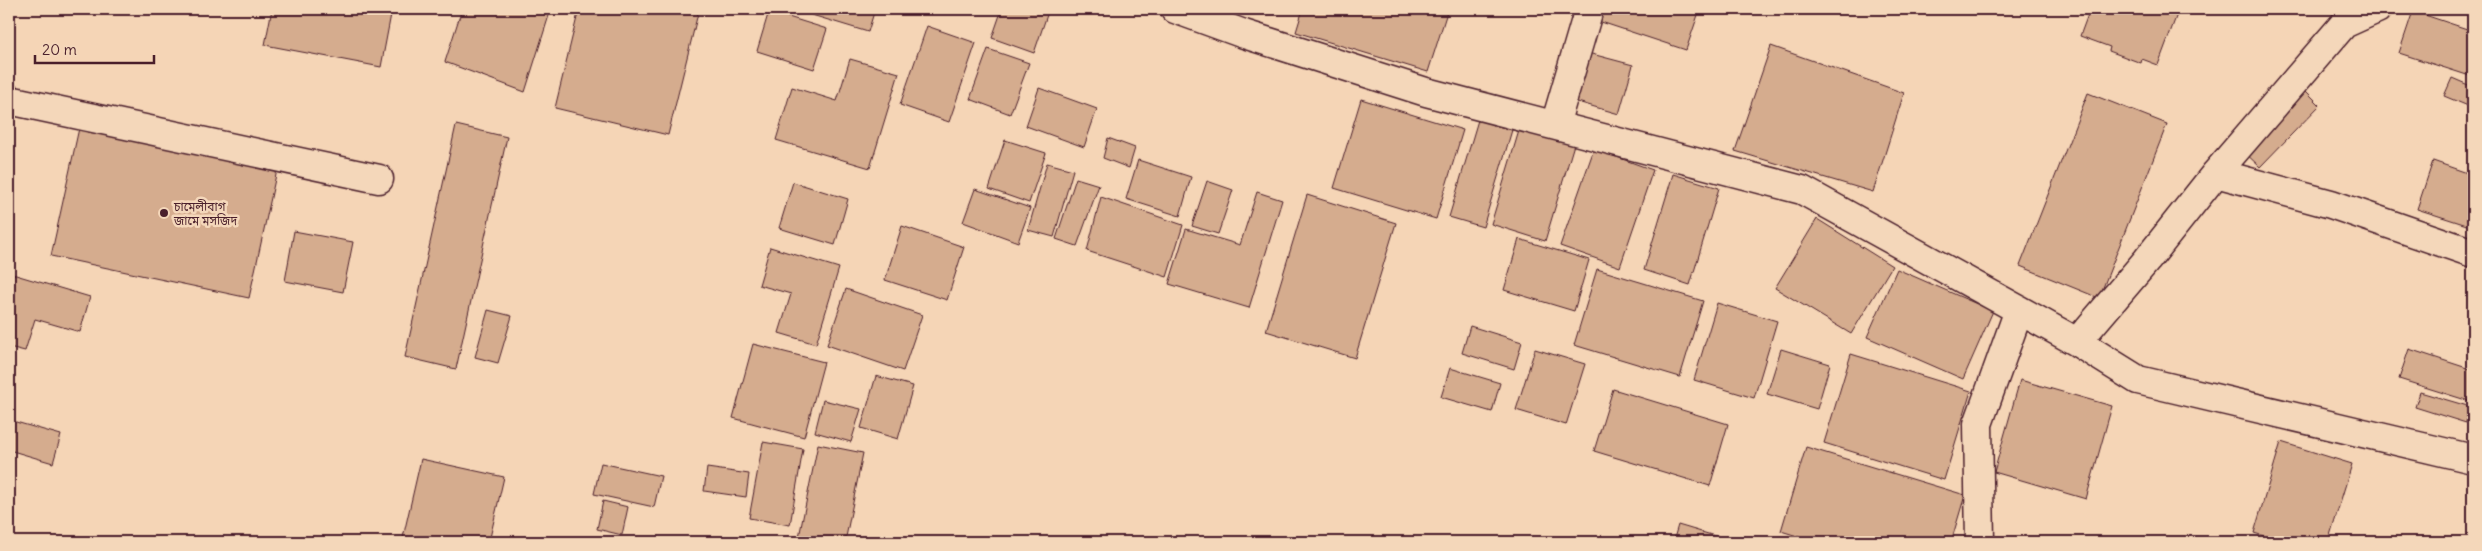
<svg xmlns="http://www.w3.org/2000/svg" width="2482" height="551" font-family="Delius,'Noto Sans Bengali',sans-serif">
	<rect width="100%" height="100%" fill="#f5d5b6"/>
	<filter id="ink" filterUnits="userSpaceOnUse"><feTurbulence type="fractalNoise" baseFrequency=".02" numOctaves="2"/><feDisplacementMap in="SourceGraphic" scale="10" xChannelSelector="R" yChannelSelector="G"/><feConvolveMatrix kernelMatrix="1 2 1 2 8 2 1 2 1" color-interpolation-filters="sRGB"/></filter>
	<g filter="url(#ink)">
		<path fill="#d5ac8e" stroke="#4a1f2b" d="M 272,9 L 392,9 L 381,67 L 265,45 Z
			M 462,9 L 551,9 L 525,92 L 445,62 Z
			M 579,9 L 699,9 L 668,135 L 555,108 Z
			M 792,9 L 875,9 L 868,32 Z
			M 1002,9 L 1049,9 L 1034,53 L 992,38 Z
			M 1303,9 L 1448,9 L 1428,72 L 1296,32 Z
			M 1598,9 L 1700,9 L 1686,50 L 1595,20 Z
			M 2090,9 L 2179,9 L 2158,65 L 2142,59 L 2141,63 L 2109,51 L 2110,47 L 2080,36 Z
			M 769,11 L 827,29 L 814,69 L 757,51 Z
			M 2413,11 L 2473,31 L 2473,77 L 2399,53 Z
			M 927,26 L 976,43 L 949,122 L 900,105 Z
			M 1771,46 L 1904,93 L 1873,192 L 1735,151 Z
			M 988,49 L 1029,63 L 1010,114 L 970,99 Z
			M 1588,53 L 1633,65 L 1619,114 L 1574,101 Z
			M 850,59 L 899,73 L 870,168 L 776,140 L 792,87 L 837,101 Z
			M 2452,78 L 2473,87 L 2473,108 L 2444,96 Z
			M 2302,87 L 2320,105 L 2260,167 L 2242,150 Z
			M 1039,88 L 1097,109 L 1084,147 L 1026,126 Z
			M 2088,93 L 2167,124 L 2099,298 L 2020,266 Z
			M 1361,99 L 1463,130 L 1436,219 L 1334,188 Z
			M 1478,120 L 1512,130 L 1483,227 L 1449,217 Z
			M 1521,124 L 1575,141 L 1545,241 L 1491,224 Z
			M 456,125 L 507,137 L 456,369 L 405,357 Z
			M 79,128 L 277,170 L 249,298 L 51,256 Z
			M 1108,138 L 1135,148 L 1129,168 L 1103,158 Z
			M 1005,140 L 1046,153 L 1029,203 L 989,189 Z
			M 1594,149 L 1653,170 L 1620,267 L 1560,246 Z
			M 1138,160 L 1191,177 L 1180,216 L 1126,199 Z
			M 2433,161 L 2473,175 L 2473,227 L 2417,209 Z
			M 1047,163 L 1073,170 L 1054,237 L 1028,230 Z
			M 1673,174 L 1719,188 L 1690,285 L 1644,270 Z
			M 1076,178 L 1099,185 L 1077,246 L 1056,239 Z
			M 1207,181 L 1233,190 L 1218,234 L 1192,226 Z
			M 793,182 L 848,199 L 835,245 L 779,228 Z
			M 975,189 L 1030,208 L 1018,242 L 963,222 Z
			M 1257,192 L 1282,200 L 1249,308 L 1169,284 L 1186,229 L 1240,245 Z
			M 1307,195 L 1396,223 L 1355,358 L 1266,331 Z
			M 1101,197 L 1183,225 L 1167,277 L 1087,251 Z
			M 1817,219 L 1892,266 L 1851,334 L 1775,288 Z
			M 902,226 L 964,247 L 947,300 L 885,280 Z
			M 294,231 L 353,242 L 343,292 L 285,281 Z
			M 1519,239 L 1589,260 L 1574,311 L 1504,290 Z
			M 770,247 L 839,268 L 816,344 L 779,333 L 791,294 L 759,285 Z
			M 1597,269 L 1703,301 L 1680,377 L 1574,345 Z
			M 1897,269 L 1993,311 L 1963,379 L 1867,337 Z
			M 9,273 L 90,297 L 80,332 L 35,319 L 25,351 L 9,347 Z
			M 846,289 L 922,315 L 903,371 L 827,345 Z
			M 1717,303 L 1777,321 L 1754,398 L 1694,380 Z
			M 488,310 L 512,316 L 498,363 L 475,357 Z
			M 1470,326 L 1522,342 L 1514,369 L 1462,353 Z
			M 753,344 L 824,362 L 804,437 L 733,418 Z
			M 1535,349 L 1585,364 L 1566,425 L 1516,410 Z
			M 1781,349 L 1830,364 L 1817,409 L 1767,394 Z
			M 2409,349 L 2473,370 L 2473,388 L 2469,401 L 2399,379 Z
			M 1851,354 L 1971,391 L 1944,480 L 1824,443 Z
			M 1450,368 L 1500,383 L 1492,412 L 1441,397 Z
			M 876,376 L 913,386 L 898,439 L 861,428 Z
			M 2020,380 L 2112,406 L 2086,499 L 1994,472 Z
			M 1613,389 L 1728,424 L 1710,486 L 1594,451 Z
			M 2420,392 L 2471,407 L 2466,423 L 2415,407 Z
			M 823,400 L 861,409 L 851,442 L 815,432 Z
			M 9,420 L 61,435 L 53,463 L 9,450 Z
			M 763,442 L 803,449 L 790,525 L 749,518 Z
			M 2281,442 L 2352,464 L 2328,542 L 2283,542 L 2254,533 Z
			M 818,444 L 863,453 L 845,542 L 798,542 Z
			M 1806,447 L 1965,495 L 1951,542 L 1817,542 L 1781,531 Z
			M 421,459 L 504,477 L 489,542 L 402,542 Z
			M 601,463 L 661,476 L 654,507 L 594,494 Z
			M 707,468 L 749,474 L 746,497 L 704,491 Z
			M 603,501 L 628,507 L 622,535 L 597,529 Z
			M 1678,525 L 1735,542 L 1673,542 Z"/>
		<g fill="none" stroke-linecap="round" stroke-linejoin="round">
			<defs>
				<path id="minor" d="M 1175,9 L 1244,34 L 1426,92 L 1802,190 L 2077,342 L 2138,380 L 2473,459
					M 9,100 L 379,179
					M 1555,125 L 1589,9
					M 2216,173 L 2344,24 L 2377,9
					M 2077,342 L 2147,260 L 2216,173 L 2331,204 L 2473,253
					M 1980,542 L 1978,424 L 2019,310"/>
			</defs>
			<use href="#minor" stroke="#4a1f2b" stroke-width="31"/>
			<use href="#minor" stroke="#f4d7ba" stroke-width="28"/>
		</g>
	</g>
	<circle fill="#4a1f2b" stroke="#f4d7ba" stroke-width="2" cx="164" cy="213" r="5"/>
	<g text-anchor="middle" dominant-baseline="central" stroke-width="5" stroke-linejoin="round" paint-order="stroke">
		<g font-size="12" fill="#4a1f2b" stroke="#f4d7ba" text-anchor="start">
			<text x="174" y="206">চামেলীবাগ<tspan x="174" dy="14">জামে মসজিদ</tspan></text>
		</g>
	</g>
	<rect width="2482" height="551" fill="none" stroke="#f4d7ba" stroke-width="30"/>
	<rect x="15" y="15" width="2452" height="521" fill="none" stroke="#4a1f2b" stroke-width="2" filter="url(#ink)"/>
	<path d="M35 55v8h119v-8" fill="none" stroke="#4a1f2b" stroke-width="2.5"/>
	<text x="42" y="55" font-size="15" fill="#4a1f2b" stroke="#f4d7ba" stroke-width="4" paint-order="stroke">20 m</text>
</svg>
